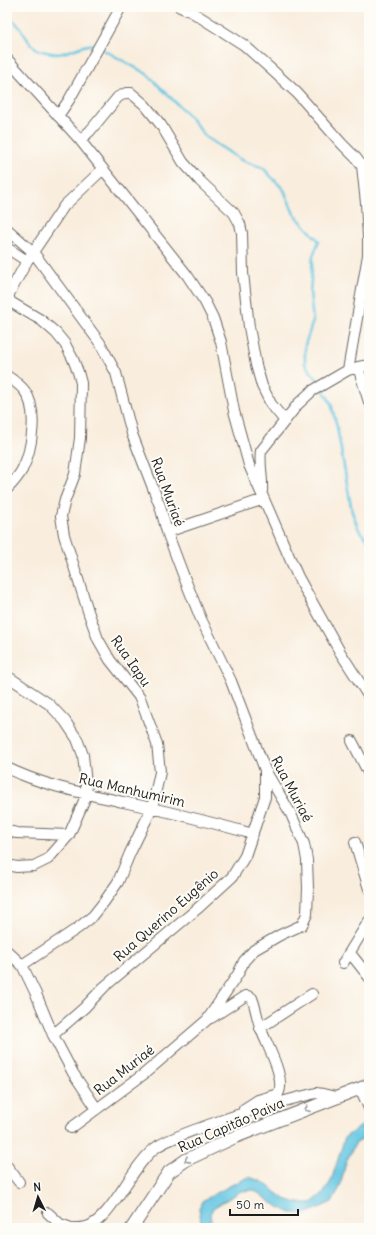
<svg xmlns="http://www.w3.org/2000/svg" width="376" height="1235" font-family="Delius,sans-serif">
	<rect width="100%" height="100%" fill="#fdfcf7"/>
	<filter id="ink" filterUnits="userSpaceOnUse"><feTurbulence type="fractalNoise" baseFrequency=".025" numOctaves="2"/><feDisplacementMap in="SourceGraphic" scale="8" xChannelSelector="R" yChannelSelector="G"/><feConvolveMatrix kernelMatrix="1 2 1 2 8 2 1 2 1" color-interpolation-filters="sRGB"/></filter>
	<filter id="wash" filterUnits="userSpaceOnUse"><feTurbulence type="fractalNoise" baseFrequency=".012" numOctaves="4" result="noise"/><feDisplacementMap in="SourceGraphic" scale="16" xChannelSelector="R" yChannelSelector="G"/><feGaussianBlur stdDeviation="0.9" result="paint"/><feColorMatrix in="noise" values="0 0 0 0 0 0 0 0 0 0 0 0 0 0 0 0 0 1.4 0 .05"/><feComposite in="paint" operator="in"/></filter>
	<g filter="url(#wash)">
		<rect width="100%" height="100%" fill="#f9eddd"/>
		<path fill="#64c6e2" stroke="#40717f" d="M 369,1121 L 369,1135 L 355,1144 L 346,1162 L 340,1187 L 332,1202 L 306,1214 L 290,1213 L 272,1203 L 254,1190 L 241,1191 L 213,1208 L 210,1214 L 212,1228 L 202,1228 L 199,1208 L 202,1201 L 235,1183 L 249,1177 L 263,1182 L 285,1199 L 297,1203 L 311,1203 L 323,1194 L 331,1181 L 345,1137 Z"/>
		<g fill="none" stroke-linecap="round" stroke-linejoin="round">
			<path stroke="#64c6e2" stroke-width="2.5" d="M 7,17 C 11,19 15,21 17,24 C 24,32 29,46 39,50 C 44,52 52,53 57,54 C 69,54 86,41 96,46
				M 100,48 L 147,74 L 188,115 L 207,138 L 241,160 L 263,168 L 284,190 L 294,214 L 319,241 L 313,256 L 310,292 L 313,321 L 305,345 L 305,364 L 320,383
				M 322,388 L 331,403 L 337,427 L 352,512 L 359,530 L 369,541"/>
		</g>
	</g>
	<g filter="url(#ink)">
		<g fill="none" stroke-linecap="round" stroke-linejoin="round">
			<defs>
				<path id="minor" d="M 180,7 L 192,12 L 244,45 L 273,71 L 297,93 L 342,144 L 356,158 L 362,166 L 366,203 L 368,236 L 368,255 L 348,370
					M 7,59 L 80,140 L 187,275 L 205,302 L 213,318 L 221,342 L 234,411 L 249,465 L 298,577 L 340,652 L 369,697
					M 58,116 L 69,100 L 121,7
					M 80,140 L 90,131 L 118,97 L 126,93 L 131,93 L 145,105 L 161,125 L 183,162 L 200,181 L 234,213 L 240,224 L 242,233 L 243,273 L 249,327 L 256,365 L 262,386 L 271,404 L 285,421
					M 7,229 L 33,252 L 100,343 L 116,373 L 132,434 L 160,506 L 167,532 L 184,577 L 201,619 L 231,681 L 265,770 L 291,814 L 304,844 L 307,860 L 308,888 L 307,914 L 302,925 L 280,935 L 254,950 L 244,961 L 238,974 L 207,1020 L 144,1074 L 71,1128
					M 7,248 L 27,261
					M 358,367 L 369,365
					M 7,376 C 13,380 19,384 24,390 C 39,409 32,450 22,470 C 18,477 13,483 7,489
					M 262,491 C 263,477 259,464 261,451 L 298,404 L 312,391 L 348,370 L 358,367 L 369,402
					M 167,532 L 264,499
					M 7,676 L 49,704 L 65,721 L 77,739 L 83,755 L 87,794 L 69,835 L 48,859 L 34,866 L 17,867 L 7,865
					M 352,741 L 369,774
					M 7,768 C 44,786 83,793 123,802 C 167,811 210,822 253,834
					M 7,831 L 17,833 L 69,835
					M 355,842 L 369,889
					M 7,951 L 22,965 L 36,994 L 53,1035 L 73,1073 L 97,1109
					M 350,953 L 369,977
					M 343,963 L 369,921
					M 22,965 L 78,928 L 93,916 L 104,902 L 118,882 L 130,853 L 152,808 L 160,772 L 157,744 L 140,698 L 110,660 L 98,639 L 89,614 L 64,535 L 61,516 L 65,500 L 75,474 L 80,438 L 81,383 L 78,372 L 73,359 L 65,344 L 56,333 L 41,320 L 12,303 L 9,300 L 9,294 L 27,261 L 64,206 L 103,169
					M 211,1018 L 245,996 L 248,996 L 252,998 C 256,1008 257,1019 261,1029 C 266,1044 287,1079 278,1094 L 258,1100 L 244,1109
					M 260,1028 L 312,994
					M 53,1035 L 84,1008 L 104,987 L 197,909 L 232,877 L 245,856 L 265,797 L 265,770
					M 360,1088 L 369,1108
					M 7,1166 L 19,1182
					M 48,1213 L 60,1224 L 71,1228
					M 74,1228 C 78,1228 82,1228 86,1227 C 112,1220 132,1163 158,1146 C 173,1137 192,1131 208,1125 C 244,1112 279,1102 316,1093 L 323,1094 L 336,1097"/>
				<path id="major" d="M 132,1228 L 169,1172 L 186,1160 L 235,1137 L 369,1085"/>
			</defs>
			<use href="#minor" stroke="#696560" stroke-width="12"/>
			<use href="#major" stroke="#696560" stroke-width="14"/>
			<use href="#minor" stroke="#fff" stroke-width="10"/>
			<use href="#major" stroke="#fff" stroke-width="12"/>
		</g>
		<defs><path id="oneway-chevron" d="M-2-3.5L2.5 0L-2 3.5" fill="none" stroke-width="1.6" stroke-linecap="round" stroke-linejoin="round"/></defs>
		<g stroke="#999">
			<use href="#oneway-chevron" transform="translate(307 1109) rotate(158)"/>
			<use href="#oneway-chevron" transform="translate(187 1160) rotate(151)"/>
		</g>
	</g>
	<g text-anchor="middle" dominant-baseline="central" stroke-width="4" stroke-linejoin="round" paint-order="stroke">
		<g font-size="14" fill="#1c1c1c" stroke="#fdfcf7">
			<text transform="translate(168 492) rotate(70)">Rua Muriaé</text>
			<text transform="translate(131 661) rotate(55)">Rua Iapu</text>
			<text transform="translate(292 789) rotate(62)">Rua Muriaé</text>
			<text transform="translate(132 790) rotate(13)">Rua Manhumirim</text>
			<text transform="translate(166 915) rotate(-41)">Rua Querino Eugênio</text>
			<text transform="translate(124 1070) rotate(-38)">Rua Muriaé</text>
			<text transform="translate(231 1125) rotate(-24)">Rua Capitão Paiva</text>
		</g>
	</g>
	<rect width="376" height="1235" fill="none" stroke="#fdfcf7" stroke-width="24"/>
	<g transform="translate(38 1197) rotate(355)" stroke="#fdfcf7" stroke-width="3" paint-order="stroke">
	<path d="M0-3L7 15L0 10L-7 15Z" fill="#1c1c1c"/>
	<text y="-6" font-size="11" font-weight="bold" text-anchor="middle" fill="#1c1c1c">N</text>
	</g>
	<path d="M230 1209v6h68v-6" fill="none" stroke="#1c1c1c" stroke-width="2"/>
	<text x="236" y="1209" font-size="12" fill="#1c1c1c" stroke="#fdfcf7" stroke-width="3" paint-order="stroke">50 m</text>
</svg>
